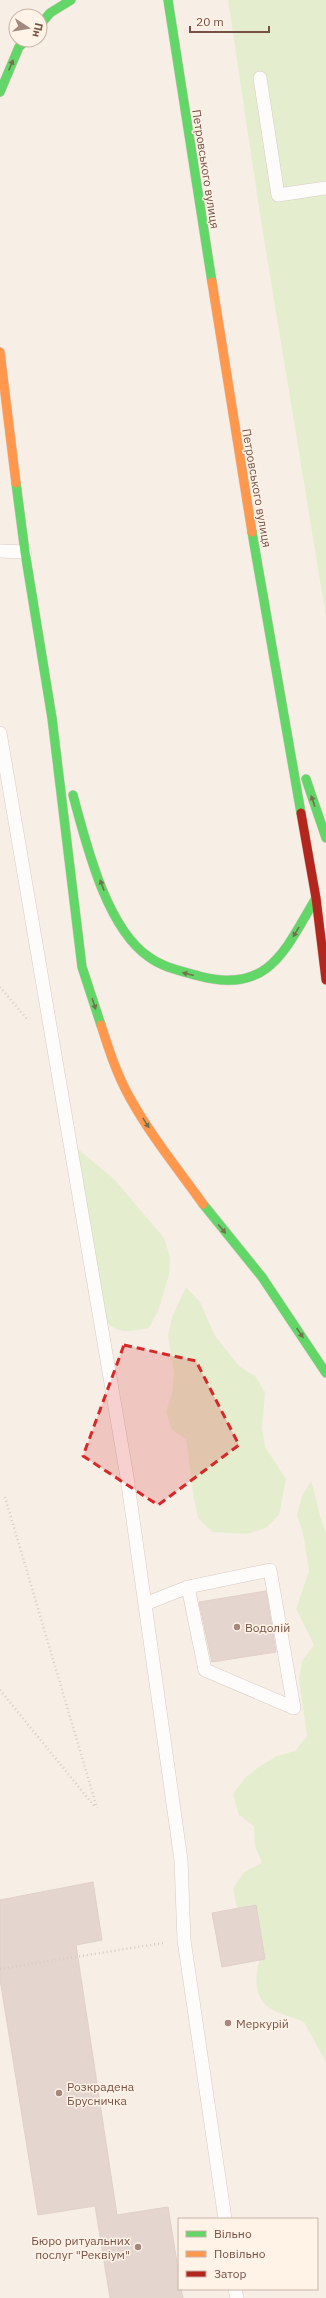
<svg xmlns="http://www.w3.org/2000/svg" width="326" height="2298" font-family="'IBM Plex Sans',sans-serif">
	<rect width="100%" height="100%" fill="#f7eee6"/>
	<path fill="#e5edcf" d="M 228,0 L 326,0 L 326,617 L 261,221 Z
		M 72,1144 L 115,1180 L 164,1238 L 170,1257 L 169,1275 L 158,1311 L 149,1328 C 123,1333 118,1334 98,1315 Z
		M 186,1287 L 200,1302 L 215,1336 L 239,1366 L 255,1376 L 265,1392 L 262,1428 L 265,1447 L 286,1479 L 279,1515 L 266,1528 L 248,1534 L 212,1532 L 198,1518 L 194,1499 L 186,1439 L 172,1430 L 166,1412 L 172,1393 L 174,1374 L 168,1336 L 172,1317 Z
		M 311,1481 C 317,1498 318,1515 326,1532 L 326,2062 L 304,2022 C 294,2017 281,2015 271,2009 C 253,1999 255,1975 260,1958 L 241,1925 L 233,1889 L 244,1872 L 262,1863 L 255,1846 L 254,1826 L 239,1815 L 233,1794 L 245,1778 L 260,1766 L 277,1756 L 295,1751 L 307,1736 L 299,1679 L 302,1661 L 314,1645 L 296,1609 L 309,1571 L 303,1533 L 297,1515 L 302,1496 Z"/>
	<path fill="#e4d5ce" stroke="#e0d0c8" d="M 266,1591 L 276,1652 L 212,1662 L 199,1602 Z
		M 93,1882 L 102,1940 L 76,1945 L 117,2215 L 168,2207 L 179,2275 L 179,2289 L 181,2289 L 183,2298 L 110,2298 L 95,2206 L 38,2215 L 0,1979 L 0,1900 Z
		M 256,1905 L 265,1959 L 222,1967 L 212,1913 Z"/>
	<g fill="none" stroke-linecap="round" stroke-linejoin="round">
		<defs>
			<path id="lane" d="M 260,78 L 278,195 L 326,188
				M 0,551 L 25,552
				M 0,733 L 127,1477 L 181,1860 L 184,1940 L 225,2219
				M 188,1587 L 205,1670 L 294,1708
				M 145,1604 L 188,1587 L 270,1570 L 294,1708
				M 235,2289 L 237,2298"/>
			<path id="fast" d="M 168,0 L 212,282
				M 40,25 L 50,13 L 71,0
				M 0,92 L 19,47 L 26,40
				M 16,483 L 25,552 L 52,718 L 82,967 L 101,1025
				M 252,532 L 301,813
				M 306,779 L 326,838
				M 73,795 C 86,843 106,928 149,957 C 164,968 182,971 199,976 C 269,995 285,950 316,898
				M 203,1204 L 262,1277 L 326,1373"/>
			<path id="slow" d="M 212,282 L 252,532
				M 0,352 L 16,483
				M 101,1025 C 109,1050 117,1075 130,1098 C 151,1136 178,1169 203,1204"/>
			<path id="jam" d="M 301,813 L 316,898 L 326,980"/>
		</defs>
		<use href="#lane" stroke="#d8cbc4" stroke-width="14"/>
		<use href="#fast" stroke="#d8c9c2" stroke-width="10"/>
		<use href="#slow" stroke="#d8c9c2" stroke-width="10"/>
		<use href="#jam" stroke="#d8c9c2" stroke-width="10"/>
		<path stroke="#d8ccc7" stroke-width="2.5" stroke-dasharray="1 3" stroke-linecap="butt" d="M 0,987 L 27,1019
			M 5,1497 L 97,1808
			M 0,1690 L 95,1807
			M 0,1969 L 163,1943"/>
		<use href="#lane" stroke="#fefcfb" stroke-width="13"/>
		<use href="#fast" stroke="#63d668" stroke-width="9"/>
		<use href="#slow" stroke="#ff974d" stroke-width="9"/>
		<use href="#jam" stroke="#b3261e" stroke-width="9"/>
	</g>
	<defs><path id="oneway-solid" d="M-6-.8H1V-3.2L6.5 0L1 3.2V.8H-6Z"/></defs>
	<g fill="#72724d">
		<use href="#oneway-solid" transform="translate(11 65) rotate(-67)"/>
		<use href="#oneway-solid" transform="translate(313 801) rotate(-109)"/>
		<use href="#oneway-solid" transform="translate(102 885) rotate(-111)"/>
		<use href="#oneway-solid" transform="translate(296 932) rotate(121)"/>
		<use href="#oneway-solid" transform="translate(188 974) rotate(-166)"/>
		<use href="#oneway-solid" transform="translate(94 1004) rotate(72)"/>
		<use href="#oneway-solid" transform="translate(146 1123) rotate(58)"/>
		<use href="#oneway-solid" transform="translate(222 1229) rotate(50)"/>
		<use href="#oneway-solid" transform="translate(300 1333) rotate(56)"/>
	</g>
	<path fill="#d62828" fill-opacity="0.2" stroke="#d62828" stroke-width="3" stroke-dasharray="8 5" stroke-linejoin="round" d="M 124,1345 L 196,1361 L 239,1445 L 158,1505 L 83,1456 Z"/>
	<g fill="#a4877d" stroke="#fff3e7" stroke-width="1.5">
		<circle cx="237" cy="1627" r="4"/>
		<circle cx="228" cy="2023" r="4"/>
		<circle cx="59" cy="2093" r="4"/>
		<circle cx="138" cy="2247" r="4"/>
	</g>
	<g text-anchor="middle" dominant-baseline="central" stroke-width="3" stroke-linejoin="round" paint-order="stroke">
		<g font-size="12" fill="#775044" stroke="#fff3e7">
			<text transform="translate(206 169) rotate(81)">Петровського вулиця</text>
			<text transform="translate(257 488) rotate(80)">Петровського вулиця</text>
		</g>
		<g font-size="12" fill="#775044" stroke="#fff3e7" text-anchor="start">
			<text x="245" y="1627">Водолій</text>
			<text x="236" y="2023">Меркурій</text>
			<text x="67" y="2086">Розкрадена<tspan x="67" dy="14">Брусничка</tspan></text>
			<text x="130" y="2240" text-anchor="end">Бюро ритуальних<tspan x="130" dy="14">послуг "Реквіум"</tspan></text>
		</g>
	</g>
	<rect x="178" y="2218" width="140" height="72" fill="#fff3e7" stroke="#c9b2a6"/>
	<rect x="186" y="2231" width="20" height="6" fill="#63d668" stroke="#c9b2a6"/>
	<text x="214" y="2238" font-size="12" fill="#775044">Вільно</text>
	<rect x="186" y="2251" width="20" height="6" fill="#ff974d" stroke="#c9b2a6"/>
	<text x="214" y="2258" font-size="12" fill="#775044">Повільно</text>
	<rect x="186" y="2271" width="20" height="6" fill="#b3261e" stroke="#c9b2a6"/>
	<text x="214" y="2278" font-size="12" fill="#775044">Затор</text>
	<g transform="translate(28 28) rotate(102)"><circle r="19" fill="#fff3e7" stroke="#c9b2a6"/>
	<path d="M0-3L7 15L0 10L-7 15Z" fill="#a4877d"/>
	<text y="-6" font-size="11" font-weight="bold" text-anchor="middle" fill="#775044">Пн</text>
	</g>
	<path d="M190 26v6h79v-6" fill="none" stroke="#775044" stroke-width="2"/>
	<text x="196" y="26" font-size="12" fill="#775044" stroke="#fff3e7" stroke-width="3" paint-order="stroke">20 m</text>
</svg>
